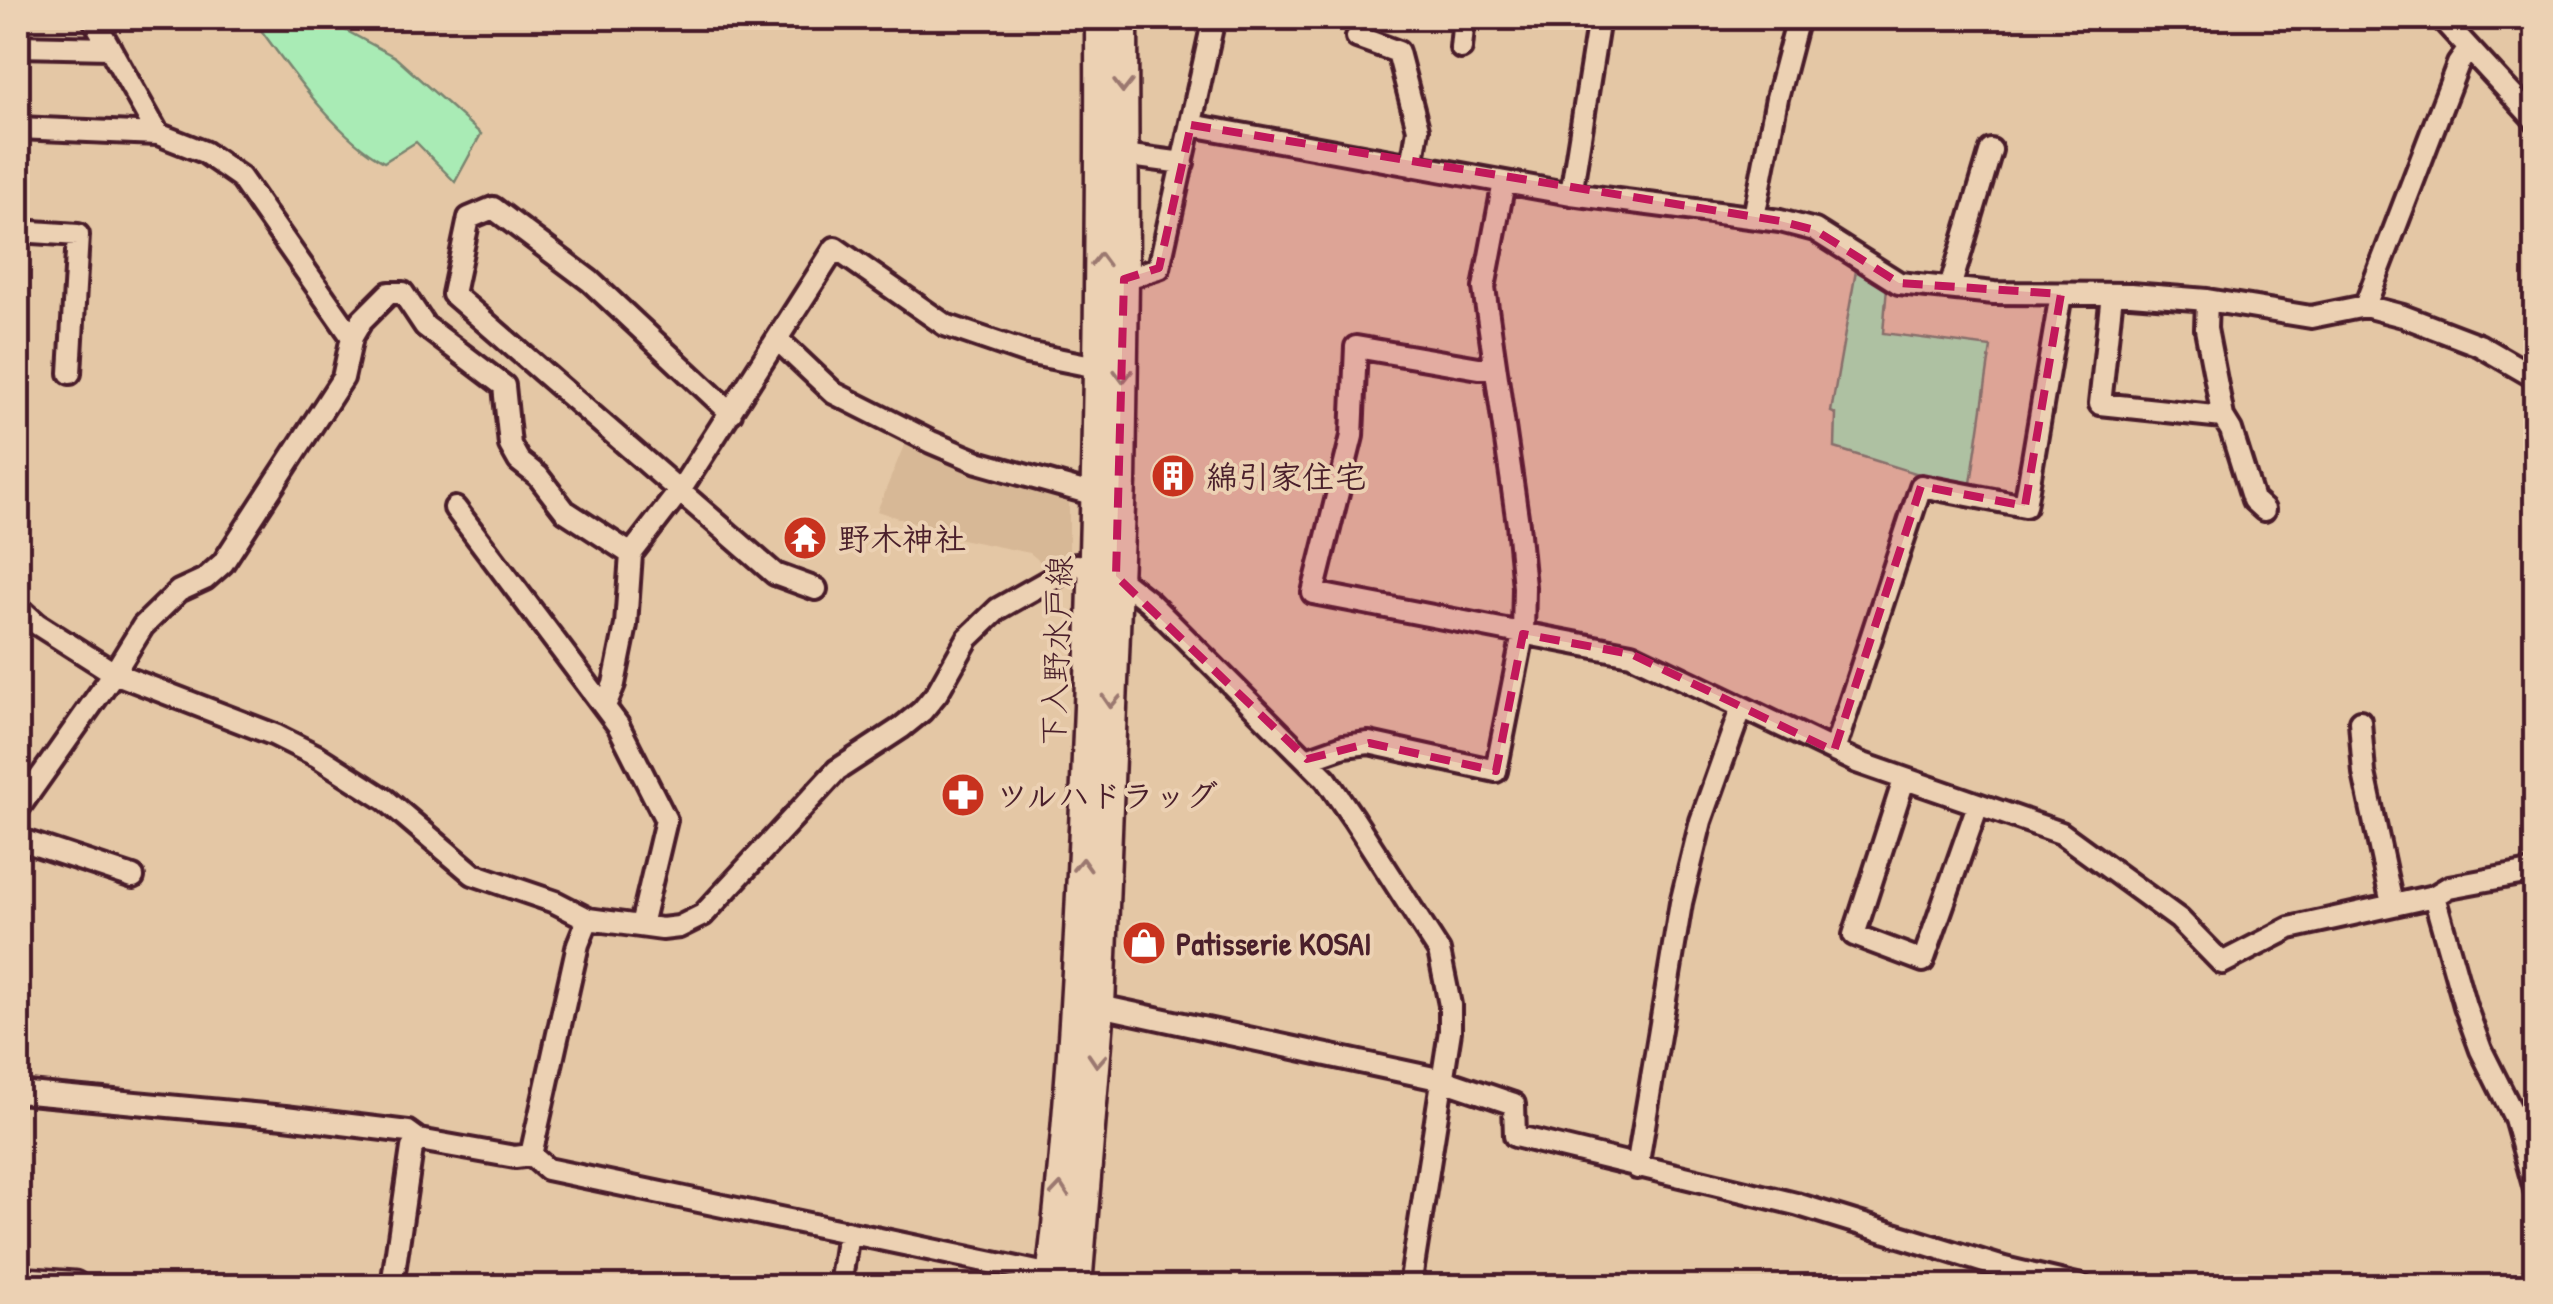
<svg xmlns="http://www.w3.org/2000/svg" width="2553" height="1304" font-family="'Patrick Hand','Klee One',sans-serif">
	<rect width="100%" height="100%" fill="#e4c7a5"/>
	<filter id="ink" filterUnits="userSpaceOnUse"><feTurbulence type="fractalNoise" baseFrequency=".01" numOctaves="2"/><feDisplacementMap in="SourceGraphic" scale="20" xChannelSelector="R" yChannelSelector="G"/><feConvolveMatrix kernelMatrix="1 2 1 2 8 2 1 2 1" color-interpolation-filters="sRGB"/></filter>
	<g filter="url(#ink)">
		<path fill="#d7b896" d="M 907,438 L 1069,495 L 1069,551 L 1048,568 L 1030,553 L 961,539 L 877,511 Z"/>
		<path fill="#a9ebb5" stroke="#7a8570" stroke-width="2.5" d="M 252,18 L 330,18 L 336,25 L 395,57 L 481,134 L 455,182 L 416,142 L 384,162 C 334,136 286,63 252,18 Z
			M 1857,265 L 1887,287 L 1883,333 L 1991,347 L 1970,490 L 1835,448 L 1836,414 L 1831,412 Z"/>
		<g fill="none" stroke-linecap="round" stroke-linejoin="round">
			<defs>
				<path id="minor" d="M 93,18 L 158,134
					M 2441,18 L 2536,121
					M 1357,37 L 1398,52 L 1418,129 L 1412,166
					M 18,46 L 110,48
					M 1461,48 L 1464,18
					M 1191,125 L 1571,194 L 1780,221 L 1815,230 L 1899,283 L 1994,293 L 2131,294 L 2207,300 L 2311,317 L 2365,306 L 2403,316 L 2479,345 L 2536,378
					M 18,128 L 158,134 L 204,152 L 240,177 L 352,337
					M 1123,155 L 1183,163
					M 1571,194 L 1599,18
					M 1754,217 L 1777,98 L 1798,18
					M 18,231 L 78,235 L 70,373
					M 1124,279 L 1159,268 L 1214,18
					M 1950,288 L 1991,150
					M 2112,294 L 2100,404 L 2223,417
					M 2207,300 L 2206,329 L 2223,417 L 2231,430 L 2253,500 L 2264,510
					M 2365,306 L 2458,64 L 2468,50
					M 778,340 L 834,393 L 931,442 L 978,462 L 1095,495
					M 1495,368 L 1479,368 L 1356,347 L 1352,436 L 1313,593 L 1631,654 L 1857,762 L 2061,833 L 2179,919 L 2222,963 L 2290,928 L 2434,896 L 2449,887 L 2536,871
					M 731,413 L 590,281 L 493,208 L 469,218 L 453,294 L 775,574 L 816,589
					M 455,508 L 618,725 L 666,820 L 641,925
					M 18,607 L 37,624 L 114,673 L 275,735 L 317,756 L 386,800 L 473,874 L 555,902 L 588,919
					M 605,706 L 614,684 L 626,625 L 631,554 L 681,489 L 835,248 L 945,325 L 1027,353 L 1097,367
					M 2360,721 L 2364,773 L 2392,904
					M 1834,751 L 1921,486 L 2025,506 L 2061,294
					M 1307,759 L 1344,746 L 1369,743 L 1496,771 L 1523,634 L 1524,587 L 1518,524 L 1484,288 L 1504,182
					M 1904,780 L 1854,935 L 1923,961 L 1978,805
					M 18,809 L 114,673 L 143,626 L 179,591 L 205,579 L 223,563 L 343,378 L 352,337 L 362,320 L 389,293 L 403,293 L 425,326 L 504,386 L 510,445 L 519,461 L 538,476 L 565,511 L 631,554
					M 18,839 L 133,877
					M 2434,896 L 2465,1006 L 2481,1050 L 2515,1118 L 2536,1193
					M 1100,1006 L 1443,1080 L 1514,1104 L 1515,1136 L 1796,1204 L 2004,1268 L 2081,1286
					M 18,1092 L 285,1117 L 408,1132 L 419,1140
					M 531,1155 L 547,1169 L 1051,1275
					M 1637,1168 L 1681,903 L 1701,821 L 1741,709
					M 392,1286 L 412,1148 L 419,1140 L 515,1157 L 531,1155 L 578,944 L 588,919 L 662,929 L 679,927 L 703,915 L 837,770 L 901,728 L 922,711 L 937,693 L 968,638 L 998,609 L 1076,565 L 1101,568 L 1116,576 L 1149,602 L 1326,779 L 1353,818 L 1439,951 L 1450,1005 L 1450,1031 L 1410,1286
					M 840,1286 L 848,1233"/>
				<path id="tertiary" d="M 2525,1286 L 2536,1284"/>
				<path id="secondary" d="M 18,1282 L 74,1286
					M 1050,1286 C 1071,1119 1079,950 1086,781 C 1097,527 1101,272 1100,18
					M 1077,1286 L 1100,1006 L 1121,482 L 1124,279 L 1123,18"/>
			</defs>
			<use href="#minor" stroke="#4a1f2b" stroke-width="28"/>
			<use href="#tertiary" stroke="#4a1f2b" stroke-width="32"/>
			<use href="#secondary" stroke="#4a1f2b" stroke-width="35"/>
			<use href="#minor" stroke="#ecd1b3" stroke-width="20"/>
			<use href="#tertiary" stroke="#ecd1b3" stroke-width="25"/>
			<use href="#secondary" stroke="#ecd1b3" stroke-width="28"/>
		</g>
		<defs><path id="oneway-chevron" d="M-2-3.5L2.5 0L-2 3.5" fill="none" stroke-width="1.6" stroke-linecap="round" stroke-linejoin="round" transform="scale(2.5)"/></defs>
		<g stroke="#9b786f">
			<use href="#oneway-chevron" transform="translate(1123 86) rotate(90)"/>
			<use href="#oneway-chevron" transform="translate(1100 260) rotate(-89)"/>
			<use href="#oneway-chevron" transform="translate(1123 376) rotate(91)"/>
			<use href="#oneway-chevron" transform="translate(1111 701) rotate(93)"/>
			<use href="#oneway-chevron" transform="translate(1082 865) rotate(-88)"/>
			<use href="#oneway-chevron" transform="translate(1097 1060) rotate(94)"/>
			<use href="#oneway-chevron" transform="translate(1060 1190) rotate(-85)"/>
		</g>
	</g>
	<path fill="#c2185b" fill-opacity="0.2" stroke="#c2185b" stroke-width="8" stroke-dasharray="20 12" stroke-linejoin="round" d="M 1191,125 L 1780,221 L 1815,230 L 1899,283 L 2061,294 L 2025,506 L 1921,486 L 1834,751 L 1631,654 L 1523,634 L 1496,771 L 1369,743 L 1307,759 L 1116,576 L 1124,279 L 1159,268 Z"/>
	<defs>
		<symbol id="building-disc" viewBox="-11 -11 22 22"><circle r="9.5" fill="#c8321e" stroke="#ecd1b3"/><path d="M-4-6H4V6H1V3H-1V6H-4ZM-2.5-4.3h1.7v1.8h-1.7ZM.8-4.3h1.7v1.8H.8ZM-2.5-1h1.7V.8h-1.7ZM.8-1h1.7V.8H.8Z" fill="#fff"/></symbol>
		<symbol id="temple-disc" viewBox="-11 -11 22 22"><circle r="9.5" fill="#c8321e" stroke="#ecd1b3"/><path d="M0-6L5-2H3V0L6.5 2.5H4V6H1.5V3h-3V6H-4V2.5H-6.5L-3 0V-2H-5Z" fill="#fff"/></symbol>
		<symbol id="pharmacy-disc" viewBox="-11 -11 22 22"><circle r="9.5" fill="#c8321e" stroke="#ecd1b3"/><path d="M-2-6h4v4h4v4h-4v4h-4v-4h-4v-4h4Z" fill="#fff"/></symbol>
		<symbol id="shop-disc" viewBox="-11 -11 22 22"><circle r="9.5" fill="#c8321e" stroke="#ecd1b3"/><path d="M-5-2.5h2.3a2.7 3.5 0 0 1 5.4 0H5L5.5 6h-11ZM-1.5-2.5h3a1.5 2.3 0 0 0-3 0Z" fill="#fff"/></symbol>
	</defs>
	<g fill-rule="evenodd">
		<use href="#building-disc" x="1148" y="451" width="50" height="50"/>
		<use href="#temple-disc" x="780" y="513" width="50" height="50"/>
		<use href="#pharmacy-disc" x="938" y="770" width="50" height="50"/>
		<use href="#shop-disc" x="1119" y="918" width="50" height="50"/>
	</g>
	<g text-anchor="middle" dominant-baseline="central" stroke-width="8" stroke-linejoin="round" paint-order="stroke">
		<g font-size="32" font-weight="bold" fill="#4a1f2b" stroke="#ecd1b3" text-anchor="start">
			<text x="1206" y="476">綿引家住宅</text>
			<text x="838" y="538">野木神社</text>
			<text x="996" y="795">ツルハドラッグ</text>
			<text x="1176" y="943">Patisserie KOSAI</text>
		</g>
		<g font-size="32" fill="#4a1f2b" stroke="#ecd1b3">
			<text transform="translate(1056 651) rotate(-88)">下入野水戸線</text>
		</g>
	</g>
	<rect width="2553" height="1304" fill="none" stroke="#ecd1b3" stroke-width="60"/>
	<rect x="30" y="30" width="2493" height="1244" fill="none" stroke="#4a1f2b" stroke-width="4" filter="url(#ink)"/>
</svg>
